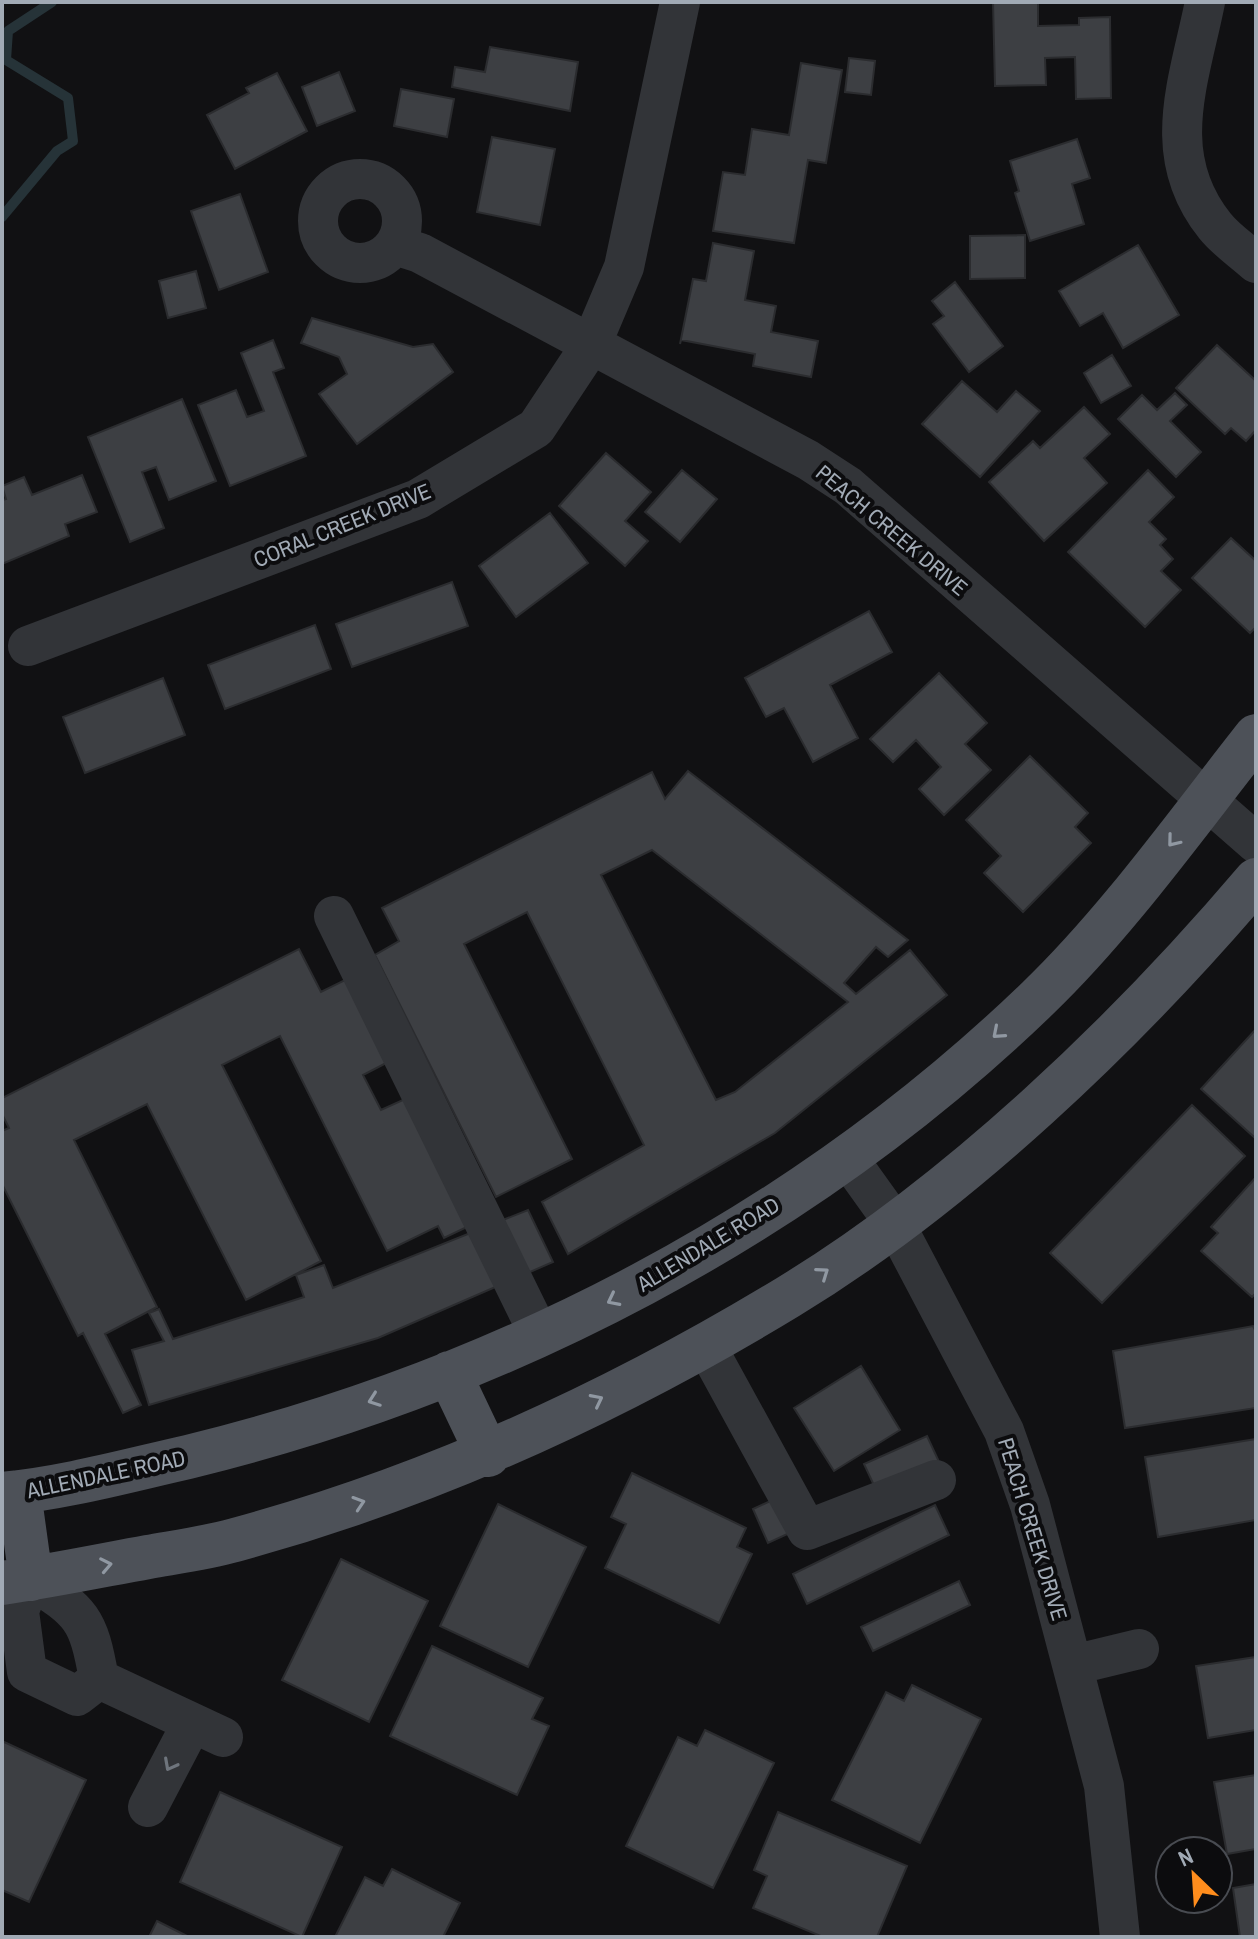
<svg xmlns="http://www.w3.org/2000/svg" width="1258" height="1939" font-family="'Archivo Narrow',sans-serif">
	<rect width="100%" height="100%" fill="#111113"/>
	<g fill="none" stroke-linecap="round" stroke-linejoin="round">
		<path stroke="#263338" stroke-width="10" d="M 2,217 L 57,151 L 73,141 L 68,98 L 6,60 L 8,31 L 52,2"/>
	</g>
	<path fill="#3d3f43" stroke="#2b2c2f" stroke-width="2" fill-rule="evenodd" d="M 993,2 L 1038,2 L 1038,26 L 1079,25 L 1079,18 L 1110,17 L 1111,98 L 1076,99 L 1075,57 L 1045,58 L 1046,85 L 995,86 Z
		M 490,47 L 578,62 L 570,111 L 452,87 L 455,67 L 485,72 Z
		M 849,58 L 875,61 L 871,95 L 845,92 Z
		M 801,63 L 842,70 L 826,163 L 808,160 L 794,243 L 713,231 L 723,172 L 745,175 L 752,129 L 789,135 Z
		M 339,72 L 355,111 L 317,126 L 302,87 Z
		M 277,73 L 307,131 L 235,169 L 207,115 L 249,93 L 246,88 Z
		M 401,89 L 454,99 L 447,137 L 394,126 Z
		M 492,137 L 555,149 L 540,225 L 477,212 Z
		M 1077,139 L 1090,178 L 1072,184 L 1084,224 L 1030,241 L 1015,193 L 1019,191 L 1010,161 Z
		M 240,194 L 268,272 L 219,290 L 191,211 Z
		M 1025,235 L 1025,278 L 970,279 L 970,236 Z
		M 713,243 L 754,251 L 745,300 L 776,306 L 771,332 L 818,341 L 811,377 L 753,366 L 755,354 L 681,340 L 680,344 L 693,279 L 706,281 Z
		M 1138,245 L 1179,315 L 1123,348 L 1103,313 L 1080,326 L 1059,291 Z
		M 196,271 L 206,308 L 168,318 L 159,281 Z
		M 955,282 L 1003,346 L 969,372 L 933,324 L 944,316 L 932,301 Z
		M 312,318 L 413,347 L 433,344 L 453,372 L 357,444 L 319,394 L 347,374 L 339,357 L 301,343 Z
		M 273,340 L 284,368 L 273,372 L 306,456 L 230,486 L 198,405 L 236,390 L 247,417 L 264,411 L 241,353 Z
		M 1217,345 L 1256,381 L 1256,430 L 1246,441 L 1231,428 L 1225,434 L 1176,388 Z
		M 1112,355 L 1131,386 L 1101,403 L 1084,373 Z
		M 962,381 L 997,412 L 1016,391 L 1040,411 L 980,477 L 922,424 Z
		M 1175,393 L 1187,405 L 1170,421 L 1201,452 L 1176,477 L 1118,419 L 1142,395 L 1157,410 Z
		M 182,399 L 216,481 L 169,500 L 156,467 L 142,472 L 164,528 L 130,542 L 88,437 Z
		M 1084,407 L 1110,434 L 1084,458 L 1107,483 L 1044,541 L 989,482 L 1033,441 L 1040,448 Z
		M 606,453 L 651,492 L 625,521 L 648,541 L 625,566 L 559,506 Z
		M 682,470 L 717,499 L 680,542 L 645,512 Z
		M 1148,470 L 1174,497 L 1149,522 L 1166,539 L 1160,545 L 1173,559 L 1161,571 L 1181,590 L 1145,627 L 1068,552 Z
		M 82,475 L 97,512 L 65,524 L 69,536 L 2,564 L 2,500 L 6,499 L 2,486 L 24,477 L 32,495 Z
		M 550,513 L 588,563 L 516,617 L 479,566 Z
		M 1231,538 L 1256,561 L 1256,627 L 1250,633 L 1192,578 Z
		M 452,582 L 468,626 L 352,667 L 336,624 Z
		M 869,611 L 892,652 L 830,685 L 858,738 L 813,762 L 784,708 L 766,717 L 745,678 Z
		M 315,625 L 331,669 L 225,709 L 208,665 Z
		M 939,673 L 987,723 L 965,744 L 991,770 L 944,815 L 919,789 L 941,767 L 916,740 L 893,762 L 870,739 Z
		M 163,678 L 185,735 L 85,773 L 63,717 Z
		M 1030,756 L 1088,813 L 1075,827 L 1091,843 L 1023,912 L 984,873 L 1001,856 L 966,820 Z
		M 688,771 L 908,940 L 888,957 L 876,947 L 844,983 L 856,994 L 910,950 L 947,995 L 775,1133 L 568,1254 L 542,1202 L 644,1145 L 527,912 L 464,944 L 572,1159 L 496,1197 L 375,955 L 399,941 L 382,908 L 652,772 L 665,799 ZM 652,850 L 848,1002 L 735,1092 L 716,1100 L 601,875 Z
		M 299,949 L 321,992 L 355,975 L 396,1058 L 363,1075 L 381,1110 L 405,1099 L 469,1226 L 444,1238 L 438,1226 L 387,1251 L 280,1036 L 222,1065 L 321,1261 L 246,1300 L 147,1104 L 74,1140 L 157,1307 L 105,1334 L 141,1405 L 123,1413 L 83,1333 L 78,1336 L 2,1184 L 2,1131 L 9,1128 L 2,1114 L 2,1098 Z
		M 1256,1029 L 1256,1135 L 1254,1137 L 1201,1089 Z
		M 1192,1105 L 1245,1156 L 1102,1303 L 1050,1253 Z
		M 1256,1177 L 1256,1293 L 1252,1297 L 1201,1251 L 1218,1233 L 1211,1227 Z
		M 528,1210 L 553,1262 L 378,1338 L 149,1405 L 132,1350 L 164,1341 L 149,1313 L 159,1309 L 173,1339 L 304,1297 L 296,1275 L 324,1265 L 333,1288 Z
		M 1253,1326 L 1256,1332 L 1256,1408 L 1125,1428 L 1113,1351 Z
		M 861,1366 L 900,1430 L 834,1471 L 794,1408 Z
		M 927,1436 L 941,1466 L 878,1494 L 864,1464 Z
		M 1256,1439 L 1256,1520 L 1158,1537 L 1145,1457 Z
		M 632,1473 L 746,1528 L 737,1547 L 752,1554 L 719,1623 L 605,1568 L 626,1524 L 611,1517 Z
		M 779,1497 L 794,1531 L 768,1543 L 753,1509 Z
		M 498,1504 L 586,1547 L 528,1667 L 440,1626 Z
		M 935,1505 L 949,1535 L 807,1604 L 793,1574 Z
		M 341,1559 L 428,1601 L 369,1722 L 282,1680 Z
		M 959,1581 L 970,1605 L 873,1651 L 861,1627 Z
		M 432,1646 L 543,1698 L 532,1719 L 549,1726 L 517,1795 L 390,1736 Z
		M 1256,1657 L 1256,1730 L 1208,1738 L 1196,1666 Z
		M 912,1685 L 981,1719 L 920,1843 L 832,1800 L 886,1692 L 904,1701 Z
		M 705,1730 L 774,1763 L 713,1888 L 626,1846 L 678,1737 L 697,1746 Z
		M 2,1741 L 86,1780 L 29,1902 L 2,1890 Z
		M 1256,1775 L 1256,1849 L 1227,1854 L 1214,1782 Z
		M 220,1792 L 342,1847 L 302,1937 L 180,1882 Z
		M 778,1812 L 907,1866 L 877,1937 L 823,1937 L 753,1908 L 767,1876 L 754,1870 Z
		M 392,1869 L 460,1903 L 443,1937 L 335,1937 L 365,1877 L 383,1886 Z
		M 1256,1884 L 1256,1937 L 1240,1937 L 1233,1888 Z
		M 157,1921 L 189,1937 L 149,1937 Z"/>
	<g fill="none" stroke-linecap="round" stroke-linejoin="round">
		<path stroke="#323438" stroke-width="40" d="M 1205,2 C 1189,82 1158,155 1215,226 C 1226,240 1243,251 1256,263
			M318 221a42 42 0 1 1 84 0a42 42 0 1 1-84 0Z
			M 395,245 L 420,253 L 808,460 L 848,486 L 1256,843
			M 28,646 L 418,499 L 536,428 L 591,345 L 624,267 L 680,2
			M 334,916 L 540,1336
			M 847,1157 L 895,1224 L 1004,1431 L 1030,1505 L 1104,1786 L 1120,1937
			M 705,1344 L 807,1530 L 936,1480
			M 31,1579 C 82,1613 88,1617 99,1679 L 77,1696 L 27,1672 L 19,1611 Z
			M 1073,1665 L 1139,1649
			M 99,1679 L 223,1737
			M 148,1807 L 192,1723"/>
		<path stroke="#4d5158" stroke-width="44" d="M 449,1373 L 488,1455
			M 19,1492 L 31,1579
			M 2,1494 C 65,1488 126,1471 188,1457 C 503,1380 803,1225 1038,998 C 1117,922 1188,822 1256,736
			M 2,1583 C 51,1576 99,1566 148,1557 C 176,1552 206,1548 235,1540 C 430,1487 615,1402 788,1297 C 959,1193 1127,1032 1256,880"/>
	</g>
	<defs><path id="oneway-chevron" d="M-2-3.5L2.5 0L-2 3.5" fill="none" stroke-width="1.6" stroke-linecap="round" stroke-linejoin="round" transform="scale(2)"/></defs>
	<g stroke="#9098a2">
		<use href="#oneway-chevron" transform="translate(1173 841) rotate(129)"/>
		<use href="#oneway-chevron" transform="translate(998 1033) rotate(139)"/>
		<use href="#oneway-chevron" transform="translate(823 1273) rotate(-35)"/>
		<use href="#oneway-chevron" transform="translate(613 1300) rotate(153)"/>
		<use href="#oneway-chevron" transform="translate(374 1400) rotate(160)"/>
		<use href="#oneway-chevron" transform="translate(597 1400) rotate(-27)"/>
		<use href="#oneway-chevron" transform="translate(359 1503) rotate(-18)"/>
		<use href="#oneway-chevron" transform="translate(106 1565) rotate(-11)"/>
	</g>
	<use stroke="#6f757d" href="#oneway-chevron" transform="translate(170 1765) rotate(118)"/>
	<g text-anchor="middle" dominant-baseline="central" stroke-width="8" stroke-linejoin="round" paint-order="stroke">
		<g font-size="22" fill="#a1aab5" stroke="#0c0c0e">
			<text transform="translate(342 525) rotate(-22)">CORAL CREEK DRIVE</text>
			<text transform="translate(892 530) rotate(40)">PEACH CREEK DRIVE</text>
			<text transform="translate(708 1244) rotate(-31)">ALLENDALE ROAD</text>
			<text transform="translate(106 1474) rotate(-12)">ALLENDALE ROAD</text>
			<text transform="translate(1033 1529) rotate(73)">PEACH CREEK DRIVE</text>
		</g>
	</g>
	<rect width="1258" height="1939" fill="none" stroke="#a1aab5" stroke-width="8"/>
	<g transform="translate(1194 1875) rotate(335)"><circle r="38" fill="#0c0c0e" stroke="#484b51" stroke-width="2"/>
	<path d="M0-6L14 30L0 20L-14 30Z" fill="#ff8d1d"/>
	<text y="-12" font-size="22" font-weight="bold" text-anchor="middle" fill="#a1aab5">N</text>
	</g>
</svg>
